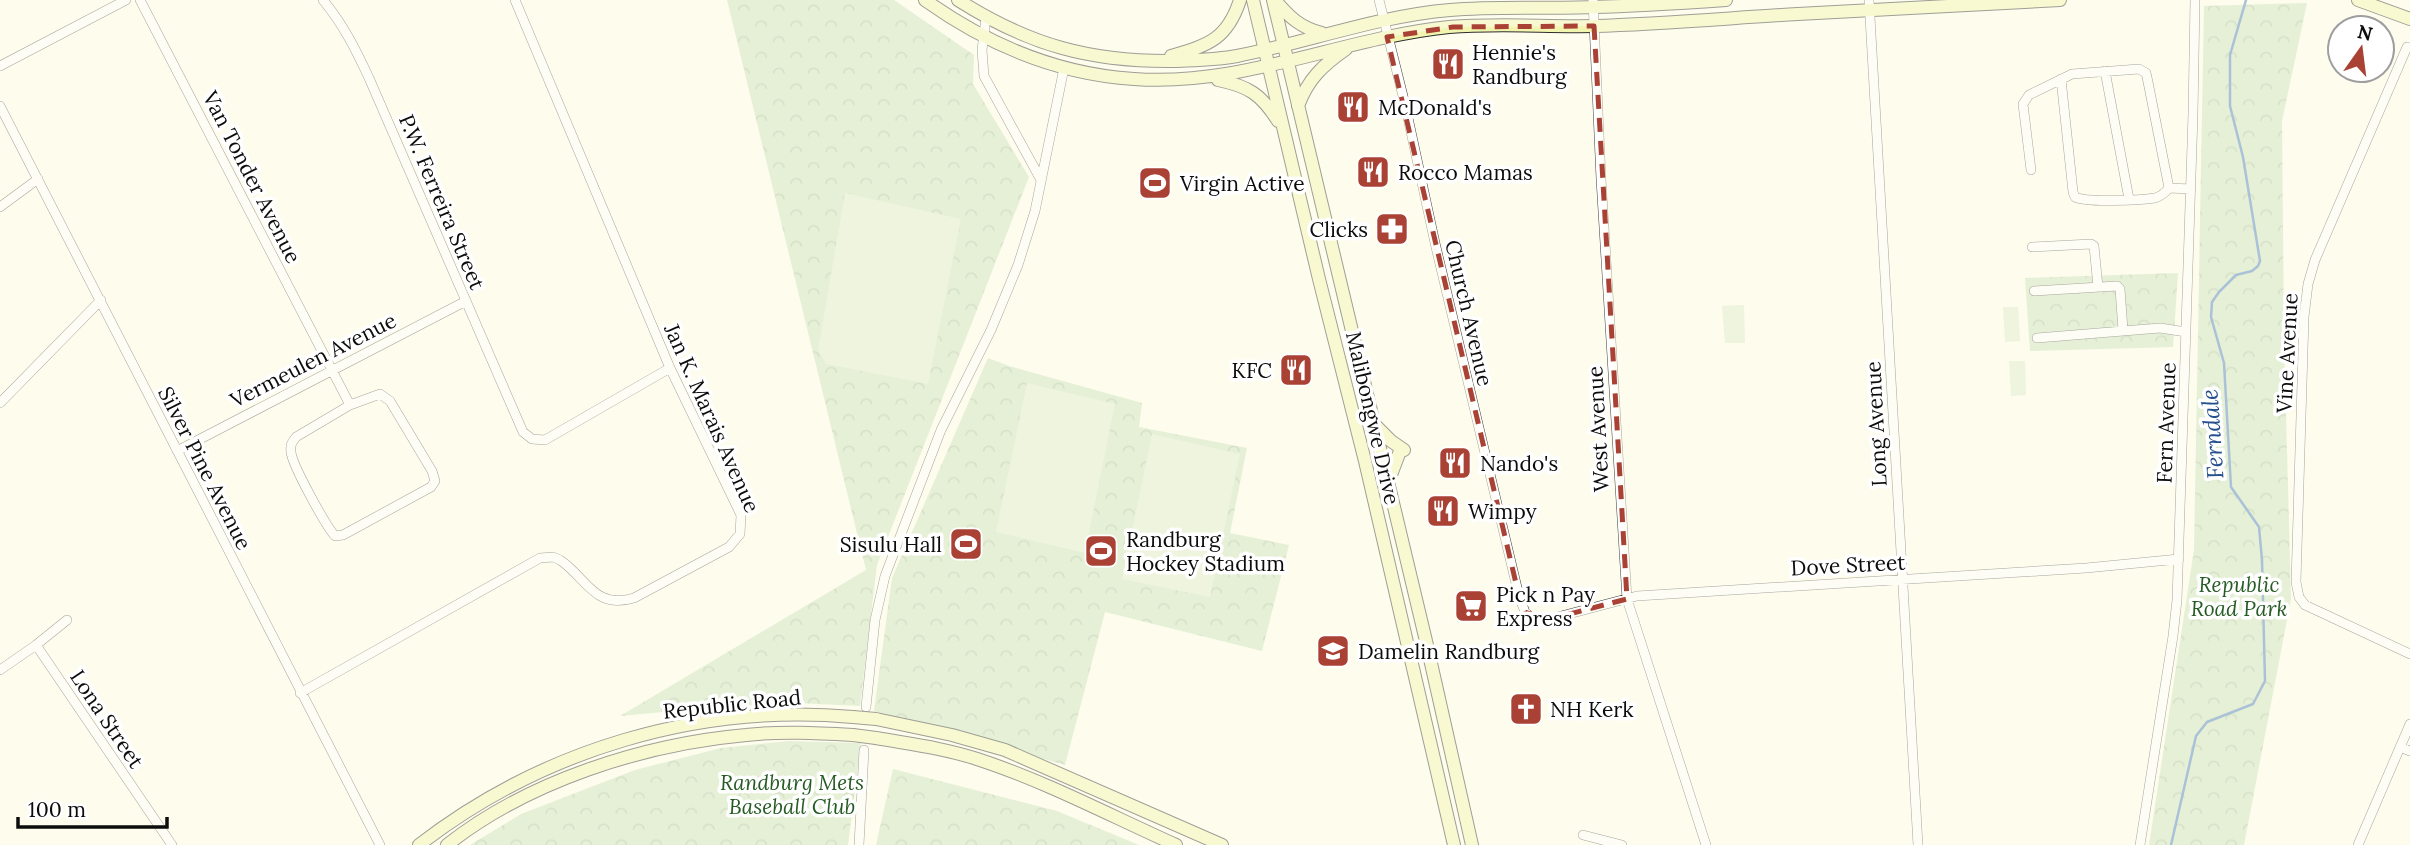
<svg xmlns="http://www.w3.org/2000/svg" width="2410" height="845" font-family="Lora,serif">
	<defs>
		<pattern id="park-crowns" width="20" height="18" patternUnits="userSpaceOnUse" patternTransform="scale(1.75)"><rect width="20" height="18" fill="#c9e3bb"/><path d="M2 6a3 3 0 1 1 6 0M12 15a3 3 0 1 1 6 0" fill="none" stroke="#abc2a0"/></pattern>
	</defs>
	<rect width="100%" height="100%" fill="#fdfced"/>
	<path fill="url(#park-crowns)" d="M 727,0 L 894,0 L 974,55 L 973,84 L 1029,177 L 877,565 L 860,706 L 796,703 L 727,706 L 620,716 L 866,570 Z
		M 2307,3 L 2282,121 L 2284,340 L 2291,599 L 2244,845 L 2149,845 L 2194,550 L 2204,6 Z
		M 2178,273 L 2173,347 L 2030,351 L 2025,278 Z
		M 988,358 L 1009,366 L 1142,403 L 1139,427 L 1247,448 L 1230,533 L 1289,545 L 1262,651 L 1105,612 L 1065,765 L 874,711 L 892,578 Z
		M 789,741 L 861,743 L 848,845 L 470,845 L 521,814 L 635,770 L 721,748 Z
		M 893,769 L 1057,811 L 1139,845 L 876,845 Z"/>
	<path fill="#dbebcb" d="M 845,193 L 961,219 L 928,384 L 826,364 L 818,350 Z
		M 1744,305 L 1745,343 L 1725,343 L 1722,306 Z
		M 2003,307 L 2018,307 L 2020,341 L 2005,342 Z
		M 2009,361 L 2025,361 L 2026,395 L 2011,396 Z
		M 1027,383 L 1115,404 L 1085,553 L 996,532 Z
		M 1152,434 L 1240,454 L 1210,597 L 1122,579 Z"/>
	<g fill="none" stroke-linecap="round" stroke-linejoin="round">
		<path stroke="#477bbc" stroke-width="2.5" d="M 2171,845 L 2196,736 L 2207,722 L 2253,704 L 2265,681 L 2262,560 L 2259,527 L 2231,487 L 2224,363 L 2211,317 L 2212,302 L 2219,292 L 2236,275 L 2252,271 L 2258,266 L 2260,261 L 2243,157 L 2230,106 L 2230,55 L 2246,0"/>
		<defs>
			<path id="minor" d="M 140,0 L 350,405
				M 323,0 C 343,24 356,50 369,78 L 523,432 L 532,439 L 545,440 L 670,368
				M 1379,0 L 1405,104 L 1435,243 L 1519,596 L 1525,612 L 1532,618 L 1546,620 L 1637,596 L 2086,568 L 2179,559
				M 1593,0 L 1601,179 L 1627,599 L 1706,845
				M 1869,0 L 1918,845
				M 986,18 L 982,50 L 984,76 L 1041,180
				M 2407,47 L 2315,260 L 2308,284 L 2304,317 L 2296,582 L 2299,597 L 2305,605 L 2410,654
				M 0,66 L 126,0
				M 2105,71 L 2129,199
				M 2061,79 L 2073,192 L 2075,197 C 2086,203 2141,200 2155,198 C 2162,196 2165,193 2169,188 L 2191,189
				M 0,106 L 380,845
				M 2031,170 L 2023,104 L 2029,95 L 2072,74 L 2139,69 L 2146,73 L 2147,77 L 2169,188
				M 0,207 L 38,179
				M 2032,247 L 2091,244 L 2094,246 L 2098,287
				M 2034,291 L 2117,286 L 2120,289 L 2123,330
				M 2037,338 L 2160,328 L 2186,332
				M 380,394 L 390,401 L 432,471 L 435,481 L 431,487 L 343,535 L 335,536 C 326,526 292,465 291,452 C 290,445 292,442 296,437 L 350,405 Z
				M 0,403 L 101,300
				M 177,451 L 466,301
				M 36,645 L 172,845
				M 0,670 L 36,645 L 67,620
				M 300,693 L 540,558 L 553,557 L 560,560 C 587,578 594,610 634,598 L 729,547 L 740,534 L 741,515 L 670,368 L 515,0
				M 866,707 L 875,620 L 885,576 L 941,430 L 991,330 L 1018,265 L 1035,211 L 1064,68
				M 2400,747 L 2410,751
				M 1583,835 L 1622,845
				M 859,845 L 864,750
				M 2140,845 L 2173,636 L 2177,600 L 2193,114 L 2195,0
				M 2358,845 L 2410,724"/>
			<path id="secondary" d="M 925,0 C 988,45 1056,74 1134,79 C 1242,87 1342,38 1449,27 C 1497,23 1546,27 1594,26 C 1662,24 1730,18 1798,14 C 1885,9 1973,5 2060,0
				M 958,0 C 1029,45 1090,62 1174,61 C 1195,60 1216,60 1237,56 C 1308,42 1378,16 1450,10 C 1497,6 1546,9 1593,7 C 1637,6 1682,3 1726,0
				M 1253,0 L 1319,279 L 1365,461 L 1454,845
				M 1273,0 L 1426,641 L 1472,845
				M 1275,0 C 1289,17 1301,28 1322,33
				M 2358,0 L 2410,19
				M 1171,56 C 1208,45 1227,40 1240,0
				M 1218,80 C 1248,86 1261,94 1278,121
				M 1298,106 C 1308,79 1323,65 1346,49
				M 1375,425 L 1391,441 L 1404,450
				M 1389,480 L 1400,451
				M 876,719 L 952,735 L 1005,750 L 1222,845
				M 876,738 C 910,744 944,748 977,759 C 1045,781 1111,816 1176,845
				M 419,845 C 542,750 698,703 853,717
				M 447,845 C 528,781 644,744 746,735 C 781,731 817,733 853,735"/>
		</defs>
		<use href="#minor" stroke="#3f3f3f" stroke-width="10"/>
		<use href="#secondary" stroke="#2e2e2e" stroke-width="14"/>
		<use href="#minor" stroke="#fff" stroke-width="9"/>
		<use href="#secondary" stroke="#f2f5af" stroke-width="12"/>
		<defs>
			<path id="secondary-bridge" d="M 853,717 L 876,719
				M 853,735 L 876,738"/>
		</defs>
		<use href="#secondary-bridge" stroke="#2e2e2e" stroke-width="14" stroke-linecap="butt"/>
		<use href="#secondary-bridge" stroke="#f2f5af" stroke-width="12"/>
	</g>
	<path d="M0 0H2410V845H0ZM 1594,26 L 1627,599 L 1546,620 L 1525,612 L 1519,596 L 1387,37 L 1453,27 Z" fill="#fdfced" fill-opacity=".55" fill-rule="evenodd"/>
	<path fill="none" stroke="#aa4135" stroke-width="5" stroke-dasharray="14 9" stroke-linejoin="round" d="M 1594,26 L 1627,599 L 1546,620 L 1525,612 L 1519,596 L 1387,37 L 1453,27 Z"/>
	<defs>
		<symbol id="restaurant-square" viewBox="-11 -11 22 22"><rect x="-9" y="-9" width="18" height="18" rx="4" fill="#aa4135" stroke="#fff"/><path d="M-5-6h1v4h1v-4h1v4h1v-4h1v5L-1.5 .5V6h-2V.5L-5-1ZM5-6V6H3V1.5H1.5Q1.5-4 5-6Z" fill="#fff"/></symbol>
		<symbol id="stadium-square" viewBox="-11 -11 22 22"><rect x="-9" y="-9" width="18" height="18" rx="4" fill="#aa4135" stroke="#fff"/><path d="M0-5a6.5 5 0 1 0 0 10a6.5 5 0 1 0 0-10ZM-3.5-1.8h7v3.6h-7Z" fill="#fff"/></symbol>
		<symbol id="pharmacy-square" viewBox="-11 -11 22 22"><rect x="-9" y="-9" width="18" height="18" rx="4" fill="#aa4135" stroke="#fff"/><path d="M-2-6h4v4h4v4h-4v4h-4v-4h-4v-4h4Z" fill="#fff"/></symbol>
		<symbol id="supermarket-square" viewBox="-11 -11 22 22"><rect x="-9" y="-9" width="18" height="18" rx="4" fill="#aa4135" stroke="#fff"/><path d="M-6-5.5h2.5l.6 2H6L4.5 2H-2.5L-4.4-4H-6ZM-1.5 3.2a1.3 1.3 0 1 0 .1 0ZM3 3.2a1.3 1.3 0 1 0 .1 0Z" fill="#fff"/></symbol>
		<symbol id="school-square" viewBox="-11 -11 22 22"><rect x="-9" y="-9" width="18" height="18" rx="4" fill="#aa4135" stroke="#fff"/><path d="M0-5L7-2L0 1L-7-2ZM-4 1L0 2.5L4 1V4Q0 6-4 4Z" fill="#fff"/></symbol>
		<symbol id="church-square" viewBox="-11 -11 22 22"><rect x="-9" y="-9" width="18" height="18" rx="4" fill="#aa4135" stroke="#fff"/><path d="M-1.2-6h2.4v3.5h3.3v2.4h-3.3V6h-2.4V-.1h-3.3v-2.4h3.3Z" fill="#fff"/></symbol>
	</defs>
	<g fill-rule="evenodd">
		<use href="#restaurant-square" x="1429" y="45" width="38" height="38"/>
		<use href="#restaurant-square" x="1334" y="88" width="38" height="38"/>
		<use href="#restaurant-square" x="1354" y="153" width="38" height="38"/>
		<use href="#stadium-square" x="1136" y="164" width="38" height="38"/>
		<use href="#pharmacy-square" x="1373" y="210" width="38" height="38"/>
		<use href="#restaurant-square" x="1277" y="351" width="38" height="38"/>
		<use href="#restaurant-square" x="1436" y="444" width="38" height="38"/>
		<use href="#restaurant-square" x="1424" y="492" width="38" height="38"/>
		<use href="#stadium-square" x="947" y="525" width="38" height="38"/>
		<use href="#stadium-square" x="1082" y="532" width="38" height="38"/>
		<use href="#supermarket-square" x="1452" y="587" width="38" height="38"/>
		<use href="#school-square" x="1314" y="632" width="38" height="38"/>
		<use href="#church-square" x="1507" y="690" width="38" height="38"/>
	</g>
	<g text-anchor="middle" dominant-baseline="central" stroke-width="7" stroke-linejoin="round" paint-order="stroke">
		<g font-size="21" fill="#0c0c0c" stroke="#fff" text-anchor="start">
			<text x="1472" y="52">Hennie's<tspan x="1472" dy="24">Randburg</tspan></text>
			<text x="1378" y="107">McDonald's</text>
			<text x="1398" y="172">Rocco Mamas</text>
			<text x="1180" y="183">Virgin Active</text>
			<text x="1368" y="229" text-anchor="end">Clicks</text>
			<text x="1272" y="370" text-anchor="end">KFC</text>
			<text x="1480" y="463">Nando's</text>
			<text x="1468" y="511">Wimpy</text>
			<text x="1126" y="539">Randburg<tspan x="1126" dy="24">Hockey Stadium</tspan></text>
			<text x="942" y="544" text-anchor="end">Sisulu Hall</text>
			<text x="1496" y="594">Pick n Pay<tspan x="1496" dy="24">Express</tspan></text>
			<text x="1358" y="651">Damelin Randburg</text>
			<text x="1550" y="709">NH Kerk</text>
		</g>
		<g font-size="21" fill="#0c0c0c" stroke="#fff">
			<text transform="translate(252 177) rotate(63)">Van Tonder Avenue</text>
			<text transform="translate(442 202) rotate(67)">P.W. Ferreira Street</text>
			<text transform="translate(1469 313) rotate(77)">Church Avenue</text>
			<text transform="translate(2287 353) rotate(-87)">Vine Avenue</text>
			<text transform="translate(313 360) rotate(-27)">Vermeulen Avenue</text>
			<text transform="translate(712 418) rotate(66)">Jan K. Marais Avenue</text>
			<text transform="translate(1373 418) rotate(77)">Malibongwe Drive</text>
			<text transform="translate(2166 423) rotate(-88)">Fern Avenue</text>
			<text transform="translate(1876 424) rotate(-93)">Long Avenue</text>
			<text transform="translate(1598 429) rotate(-93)">West Avenue</text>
			<text transform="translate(205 468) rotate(63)">Silver Pine Avenue</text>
			<text transform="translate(1848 565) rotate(-3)">Dove Street</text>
			<text transform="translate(732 704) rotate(-6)">Republic Road</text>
			<text transform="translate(107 719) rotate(56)">Lona Street</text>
		</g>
		<g font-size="21" font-style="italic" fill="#275b24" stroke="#fff">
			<text x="2239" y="584">Republic<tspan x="2239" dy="24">Road Park</tspan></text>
			<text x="792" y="782">Randburg Mets<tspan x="792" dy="24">Baseball Club</tspan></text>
		</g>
		<g font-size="23" font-style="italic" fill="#25508e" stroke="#fff">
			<text transform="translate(2212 434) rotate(-94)">Ferndale</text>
		</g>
	</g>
	<g transform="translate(2361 49) rotate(14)"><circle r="33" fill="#ffffff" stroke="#9e9e9e" stroke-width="2"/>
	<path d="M0-5L12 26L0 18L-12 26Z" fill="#aa4135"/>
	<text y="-10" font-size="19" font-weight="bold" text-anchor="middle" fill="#0c0c0c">N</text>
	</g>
	<path d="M18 817v10h149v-10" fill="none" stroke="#0c0c0c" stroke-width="3.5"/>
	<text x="28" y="817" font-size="21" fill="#0c0c0c" stroke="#ffffff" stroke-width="5" paint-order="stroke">100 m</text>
</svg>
